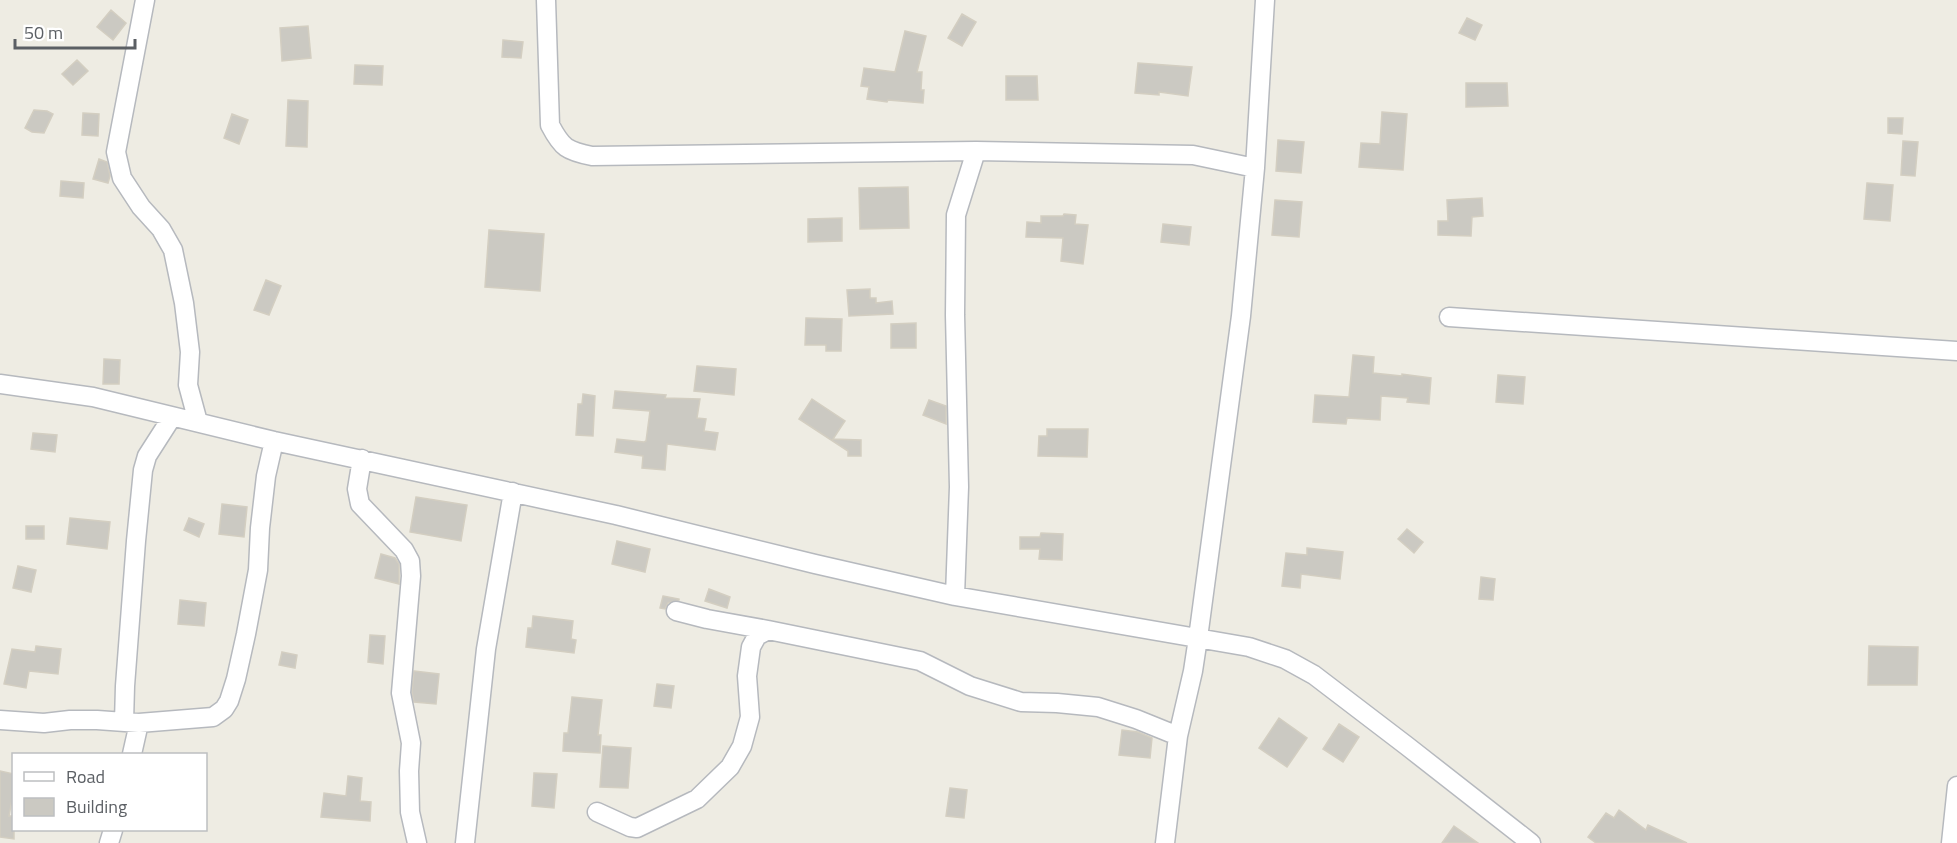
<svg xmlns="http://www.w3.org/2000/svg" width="1957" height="843" font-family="'Titillium Web',sans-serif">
	<rect width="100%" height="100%" fill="#eeece3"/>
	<path fill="#cbc9c2" stroke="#d3cec1" stroke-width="1.5" d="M 111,10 L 126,23 L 113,40 L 97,27 Z
		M 962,14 L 976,22 L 962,46 L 948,38 Z
		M 1467,18 L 1482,25 L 1475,40 L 1459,33 Z
		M 308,26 L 311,58 L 282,61 L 280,28 Z
		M 905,31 L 926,36 L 917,72 L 922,72 L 921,90 L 924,90 L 923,103 L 888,100 L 887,102 L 867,99 L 869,87 L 861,86 L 864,68 L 895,72 Z
		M 503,40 L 523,42 L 521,58 L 502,57 Z
		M 77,60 L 88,71 L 73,85 L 62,74 Z
		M 1138,63 L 1192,67 L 1188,96 L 1159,92 L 1159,95 L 1135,93 Z
		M 355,65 L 383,66 L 382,85 L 354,84 Z
		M 1006,76 L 1037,76 L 1038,100 L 1006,100 Z
		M 1466,83 L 1507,83 L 1508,106 L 1466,107 Z
		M 288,100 L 308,101 L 307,147 L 286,146 Z
		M 34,110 L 47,111 L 53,114 L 44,133 L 32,132 L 25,128 Z
		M 1382,112 L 1407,114 L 1403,170 L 1359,167 L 1361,143 L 1380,144 Z
		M 83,113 L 99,114 L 98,136 L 82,135 Z
		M 232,114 L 248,120 L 239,144 L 224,138 Z
		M 1888,118 L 1903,118 L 1902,134 L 1888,133 Z
		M 1278,140 L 1304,142 L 1301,173 L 1276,171 Z
		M 1903,141 L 1918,142 L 1915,176 L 1901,175 Z
		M 99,159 L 107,162 L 110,176 L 108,183 L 93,179 Z
		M 61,181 L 84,183 L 83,198 L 60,196 Z
		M 1867,183 L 1893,185 L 1890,221 L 1864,219 Z
		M 908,187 L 909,228 L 860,229 L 859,188 Z
		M 1482,198 L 1483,216 L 1472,217 L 1471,236 L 1438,235 L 1438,221 L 1448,221 L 1447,200 Z
		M 1275,200 L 1302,202 L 1299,237 L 1272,235 Z
		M 1064,214 L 1076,215 L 1075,224 L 1088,225 L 1083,264 L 1061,261 L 1063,238 L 1026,237 L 1027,222 L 1041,223 L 1041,216 L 1063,216 Z
		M 842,218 L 842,241 L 808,242 L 808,219 Z
		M 1163,224 L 1191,227 L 1189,245 L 1161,242 Z
		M 489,230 L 544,234 L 540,291 L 485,287 Z
		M 266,280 L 281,286 L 269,315 L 254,310 Z
		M 870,289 L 870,298 L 876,298 L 876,303 L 892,301 L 893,314 L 849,316 L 847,290 Z
		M 806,318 L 842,319 L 841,351 L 826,351 L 826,345 L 805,345 Z
		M 916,323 L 916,348 L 891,348 L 891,324 Z
		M 1353,355 L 1374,357 L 1373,373 L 1402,376 L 1402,374 L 1431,378 L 1429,404 L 1407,402 L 1408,398 L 1381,396 L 1380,420 L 1347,418 L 1346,424 L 1313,422 L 1315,395 L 1349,397 Z
		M 104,359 L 120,360 L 119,384 L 103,384 Z
		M 697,366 L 736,369 L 734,395 L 694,391 Z
		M 1498,375 L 1525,377 L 1523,404 L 1496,402 Z
		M 615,391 L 666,395 L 665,398 L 700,399 L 697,418 L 706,419 L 704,431 L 718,433 L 715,450 L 667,444 L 665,470 L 642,468 L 643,456 L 615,452 L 617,439 L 644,442 L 646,441 L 650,411 L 613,408 Z
		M 583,394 L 595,396 L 593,436 L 576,435 L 578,404 L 582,404 Z
		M 812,399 L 845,421 L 833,439 L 861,440 L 861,456 L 848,456 L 848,451 L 799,419 Z
		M 929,400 L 946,406 L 946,424 L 923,415 Z
		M 1047,429 L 1088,429 L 1087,457 L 1038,456 L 1039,436 L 1047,436 Z
		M 33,433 L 57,435 L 55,452 L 31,449 Z
		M 416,497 L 467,505 L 461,541 L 410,532 Z
		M 222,504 L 247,507 L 244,537 L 219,534 Z
		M 70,518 L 110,522 L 107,549 L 67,544 Z
		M 189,518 L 204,524 L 199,537 L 184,530 Z
		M 26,526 L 44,526 L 44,539 L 26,539 Z
		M 1407,529 L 1423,542 L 1414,553 L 1398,539 Z
		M 1041,533 L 1063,534 L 1062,560 L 1039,559 L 1040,549 L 1020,549 L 1020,537 L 1040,537 Z
		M 617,541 L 650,549 L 645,572 L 612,564 Z
		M 1307,548 L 1343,552 L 1340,579 L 1301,574 L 1300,588 L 1282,586 L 1286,553 L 1307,555 Z
		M 381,554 L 395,558 L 399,564 L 399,584 L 375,578 Z
		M 18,566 L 36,570 L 31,592 L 13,588 Z
		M 1481,577 L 1495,579 L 1493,600 L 1479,599 Z
		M 709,589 L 730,597 L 727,608 L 705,601 Z
		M 663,596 L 679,599 L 679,600 L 668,603 L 665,609 L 660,608 Z
		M 180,600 L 206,603 L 204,626 L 178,624 Z
		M 533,616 L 573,621 L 571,639 L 576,640 L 574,653 L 526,647 L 528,628 L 532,628 Z
		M 370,635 L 385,636 L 383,664 L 368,662 Z
		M 36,646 L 61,649 L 58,674 L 29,671 L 26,688 L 4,684 L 12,649 L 35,652 Z
		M 1869,646 L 1918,647 L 1917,685 L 1868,685 Z
		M 282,652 L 297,655 L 295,668 L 279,665 Z
		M 414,671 L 439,674 L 436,704 L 414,702 L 412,692 Z
		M 657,684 L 674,686 L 671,708 L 654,706 Z
		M 572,697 L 602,700 L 598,735 L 601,735 L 600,753 L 563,751 L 564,733 L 568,733 Z
		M 1279,718 L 1307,738 L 1287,767 L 1259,748 Z
		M 1339,724 L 1359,737 L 1343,762 L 1323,749 Z
		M 1122,730 L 1138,732 L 1152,738 L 1150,758 L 1119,755 Z
		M 603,746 L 631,748 L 628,788 L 600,787 Z
		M 0,771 L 14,774 L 14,789 L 9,816 L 14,816 L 14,839 L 0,837 Z
		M 534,773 L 557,774 L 554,808 L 532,806 Z
		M 348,776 L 362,778 L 360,801 L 371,802 L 370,821 L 321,817 L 324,793 L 346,796 Z
		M 950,788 L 967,790 L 964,818 L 946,816 Z
		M 1619,810 L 1646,830 L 1648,825 L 1687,843 L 1596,843 L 1588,837 L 1606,813 L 1614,818 Z
		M 1454,826 L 1478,843 L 1442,843 Z"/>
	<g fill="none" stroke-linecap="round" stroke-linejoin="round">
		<defs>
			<path id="minor" d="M 145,0 L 116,152 L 122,178 L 141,207 L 161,229 L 173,250 L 184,303 L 190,352 L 188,385 L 198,422
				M 546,0 L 550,125 C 562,148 567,151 592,156 L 976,151 L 1193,155 L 1255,168
				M 1449,317 L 1957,351
				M 0,384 L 93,397 L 274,441 L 616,515 L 815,564 L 955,596 L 1249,647 L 1285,659 L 1314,675 L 1407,746 L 1531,843
				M 362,459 L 357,489 L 360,504 L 404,550 L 410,561 L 411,576 L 401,693 L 411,743 L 409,771 L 410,812 L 417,843
				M 955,596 L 959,487 L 955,315 L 956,215 L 976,151
				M 676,611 L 707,619 L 768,630
				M 0,720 L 44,723 L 70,720 L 97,720 L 139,723 L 213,717 L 224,709 L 229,701 L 236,679 L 246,634 L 258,570 L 260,528 L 266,476 L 274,441
				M 124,722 L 125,686 L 136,541 L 143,470 L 147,456 L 172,417
				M 132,754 L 139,723
				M 597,812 L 630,827 L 637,828 L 697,799 L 730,767 L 742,746 L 750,717 L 747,676 L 751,647 L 757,636 L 768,630 L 920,661 L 970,686 L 1021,702 L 1057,703 L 1098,707 L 1136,719 L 1178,736
				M 109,843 L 113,830
				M 465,843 L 486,649 L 513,492
				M 1165,843 L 1178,736 L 1193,671 L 1198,638 L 1241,316 L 1255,168 L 1265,0
				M 1951,843 L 1957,786"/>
		</defs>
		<use href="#minor" stroke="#b6b9be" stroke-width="21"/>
		<use href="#minor" stroke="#fff" stroke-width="18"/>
	</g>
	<rect x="12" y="753" width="195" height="78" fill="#ffffff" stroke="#bdbfc1" stroke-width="1.5"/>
	<rect x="24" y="772" width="30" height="9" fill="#ffffff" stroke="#bdbfc1" stroke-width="1.5"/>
	<text x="66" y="783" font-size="18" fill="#5b5f64">Road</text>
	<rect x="24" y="798" width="30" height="18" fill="#cbc9c2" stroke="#bdbfc1" stroke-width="1.5"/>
	<text x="66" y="813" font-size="18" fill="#5b5f64">Building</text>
	<path d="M15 39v9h120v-9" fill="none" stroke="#5b5f64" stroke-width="3"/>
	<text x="24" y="39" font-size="18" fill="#5b5f64" stroke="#ffffff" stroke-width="4.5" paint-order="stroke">50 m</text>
</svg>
